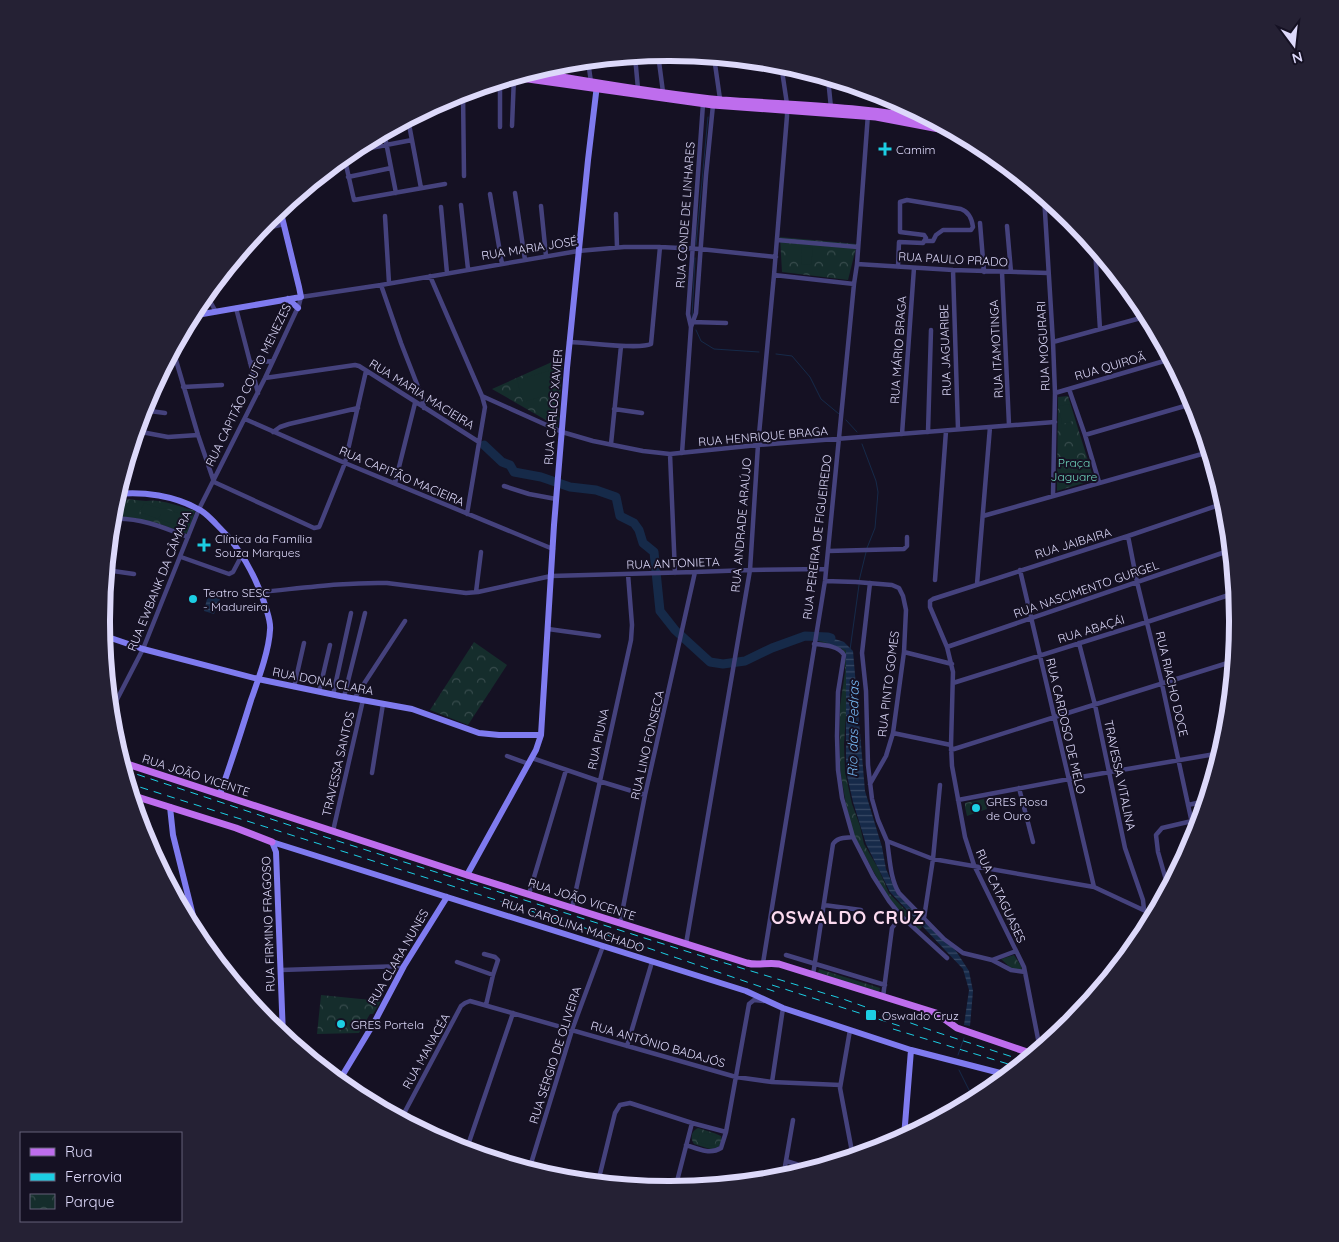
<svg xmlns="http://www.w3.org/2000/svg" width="1339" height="1242" font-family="Quicksand,sans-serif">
	<defs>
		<pattern id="park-crowns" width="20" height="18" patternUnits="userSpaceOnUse" patternTransform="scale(1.25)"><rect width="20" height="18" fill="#152d2c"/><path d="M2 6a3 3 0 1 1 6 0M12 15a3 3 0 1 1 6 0" fill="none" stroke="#374b4c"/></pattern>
		<pattern id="water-rules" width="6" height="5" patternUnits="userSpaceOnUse" patternTransform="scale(1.25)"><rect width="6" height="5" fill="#162a49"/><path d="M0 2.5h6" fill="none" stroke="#374864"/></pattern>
	</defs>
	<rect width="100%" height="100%" fill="#151123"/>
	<path fill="url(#park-crowns)" d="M 780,237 L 857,244 L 848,280 L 782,272 Z
		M 563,357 L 558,427 L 492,389 Z
		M 1068,396 L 1094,480 L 1057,491 L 1058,397 Z
		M 126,497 L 125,499 L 146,501 C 158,498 183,507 195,511 L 188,534 C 163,525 138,515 111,518 L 115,499 Z
		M 819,638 L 829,639 L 849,651 L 851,685 L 846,715 L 844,744 L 845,772 L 852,804 L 860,826 L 864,844 L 878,868 L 889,893 L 922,927 L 917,932 L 887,896 L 854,836 L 846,805 L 840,769 L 840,706 L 845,672 L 845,655 L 842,649 L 818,641 Z
		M 474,642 L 507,665 L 468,725 L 430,710 Z
		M 984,799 L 987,809 L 967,816 L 965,807 L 965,803 Z
		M 1014,955 L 1021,966 L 1022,970 L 1012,969 L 1001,959 Z
		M 819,969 L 880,988 L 879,992 L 818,973 Z
		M 321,995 L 381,1001 L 373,1014 L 370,1014 L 359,1033 L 317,1034 Z
		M 698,1128 L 714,1133 L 721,1136 L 722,1141 L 718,1148 L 710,1149 L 694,1144 C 690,1138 691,1131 698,1128 Z"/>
	<path fill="#152d2c" d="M 802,247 L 813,248 L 811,265 L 801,264 Z
		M 552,370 L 558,392 L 523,402 L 517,380 Z
		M 1069,404 L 1073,421 L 1062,424 L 1059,406 Z
		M 144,503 L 162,509 L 163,508 L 183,515 L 179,526 L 159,519 L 161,514 L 158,519 L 140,512 Z
		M 700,1132 L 717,1136 L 714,1146 L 697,1142 Z"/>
	<path fill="url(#water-rules)" d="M 208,595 L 220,599 L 214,614 L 204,611 Z
		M 820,634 L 844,642 L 853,651 L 865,791 L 882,847 L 886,869 L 897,894 L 956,951 L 969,971 L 973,991 L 970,1026 L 964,1025 L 969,990 L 963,969 L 890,892 L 866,844 L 853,802 L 846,771 L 846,650 L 819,640 Z"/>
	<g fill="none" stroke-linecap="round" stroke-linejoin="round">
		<path stroke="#162a49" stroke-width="1" d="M 696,245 L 708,117
			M 692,318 L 695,258
			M 696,330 L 701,341 L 714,349 L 759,352
			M 776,354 L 792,356 L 810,377 L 821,399 L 839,414
			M 846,420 L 857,432
			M 859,581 L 867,548 L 875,528 L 878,492 L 876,481 L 862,444
			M 850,650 L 859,585
			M 958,1055 L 964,1038
			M 959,1070 L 974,1100"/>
		<path stroke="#162a49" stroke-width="9" d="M 484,445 L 502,462 L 510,465 L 514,472 L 541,477 L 570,487 L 596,490 L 616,497 L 620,516 L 634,523 L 639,530 L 643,543 L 654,552 L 660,611 L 675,630 L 710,662 L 723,664 L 745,661 L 772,648 L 805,636 L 828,637 L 831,638"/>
		<path stroke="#45427d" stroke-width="4.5" d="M 658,54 L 663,92
			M 635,56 L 638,89
			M 714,57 L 720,99
			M 659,58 L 673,57
			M 588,61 L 591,82
			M 828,78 L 831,108
			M 500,81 L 500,127
			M 463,92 L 464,176
			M 408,119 L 421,188
			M 512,126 L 514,77
			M 384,132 L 396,193
			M 350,152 L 412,140
			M 344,156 L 354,200 L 445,184
			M 348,177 L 391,168
			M 515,193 L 525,260
			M 490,194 L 502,264
			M 1044,196 L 1053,342 L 1055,393 L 1053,495
			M 461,205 L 468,269
			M 541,206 L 546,256
			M 441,207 L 447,273
			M 616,214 L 617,247
			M 385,216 L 389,283
			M 980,223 L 984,272
			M 262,225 L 263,229 L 284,224
			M 1007,226 L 1011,272
			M 777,240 L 858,247
			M 1095,248 L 1100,329
			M 857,264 L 953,270 L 1048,273
			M 898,267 L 899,242 L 923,243 L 926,238 L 924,235 L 900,232 L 900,202 L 907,200 L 961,209 C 969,212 972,219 973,227 L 971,230 L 943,230 L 936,235 L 933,241 L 925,241
			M 953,270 L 958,429
			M 1002,272 L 1009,425
			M 774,275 L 854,284
			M 430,276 L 482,396 L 485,407 L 467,514
			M 381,285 L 401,343 L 422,397 L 424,408
			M 206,294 L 216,312
			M 236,308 L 258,393
			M 692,322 L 726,323
			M 691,327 L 688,314 L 703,104
			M 569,342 C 586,342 639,350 651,344 L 660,247
			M 1053,342 L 1148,316
			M 173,350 L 198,435 L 214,482 L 314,528 L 319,527 L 320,525 L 345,463 L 366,371
			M 250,363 L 273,361
			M 265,378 L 355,365 L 359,366 L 479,442
			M 183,387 L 222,385
			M 1069,389 L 1085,435 L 1099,482
			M 1055,393 L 1171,359
			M 482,396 L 562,432 L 593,441 L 643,451 L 670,454 L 758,445 L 1055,422
			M 614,409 L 642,413
			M 142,410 L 165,413
			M 245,419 L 345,463 L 553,549
			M 136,431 L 168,437 L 198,435
			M 273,432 L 280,427 L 289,424 L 358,408
			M 928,432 L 931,330
			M 902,434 L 914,268
			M 1085,435 L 1195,403
			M 611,444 L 621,346
			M 682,453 L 691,327 L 696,313 L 706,175 L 713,105
			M 670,454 L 675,573
			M 395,483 L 415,403
			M 504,486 L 529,494 L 556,499
			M 983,516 L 1209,452
			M 111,519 C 139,517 163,527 188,537
			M 1128,536 L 1137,582 L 1162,684 L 1195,837
			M 828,551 L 904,549 L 907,546 L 907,537
			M 181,557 L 229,574 L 233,572 L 242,555
			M 106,570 L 134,574
			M 1020,570 L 1094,887
			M 935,580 L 946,431
			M 825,581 L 856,582 L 892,585 L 899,588 L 903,596 L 906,610 L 904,652 L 893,733 L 886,756 L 870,784
			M 870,583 L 862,653 L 866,691 L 868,765 L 872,799 L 878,820 L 887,841 L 933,859 L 1094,887 L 1154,915
			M 977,584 L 990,427
			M 261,592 C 303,588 345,582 387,583 L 466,593 L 478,592 L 551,576 L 695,572 L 750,570 L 826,569
			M 476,592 L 481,552
			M 548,629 L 599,636
			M 1079,643 L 1095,705 L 1125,848 L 1143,900 L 1144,910
			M 814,644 C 825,645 839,646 844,655 L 838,692 L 837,736 L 838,770 L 842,798 L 853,837 L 873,876 L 889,901 L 901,916 L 947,958
			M 947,647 L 1231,550
			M 904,652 L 952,664
			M 953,683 L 1147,622 L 1235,593
			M 294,687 L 304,643
			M 319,692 L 330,645
			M 333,695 L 351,613
			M 344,697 L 365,613
			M 354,699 L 405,621
			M 110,713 L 143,649 L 199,509 L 265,378 L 299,305 L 301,297 L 381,285 L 578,251 L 624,247 L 660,247 L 700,249 L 776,257
			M 893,733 L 951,745
			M 951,750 L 1055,717 L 1234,661
			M 507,756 L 529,764
			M 532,758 L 599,781 L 645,795
			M 372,773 L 383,704
			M 1019,788 L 1033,842
			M 958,800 L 1069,779 L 1221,753
			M 1188,805 L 1206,801
			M 333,831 L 363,700
			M 887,841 C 890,859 890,878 899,893 L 944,939 L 963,953 L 992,960 L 1016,951
			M 1166,880 L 1158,852 L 1156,835 L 1162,828 L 1192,821
			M 529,894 L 566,770
			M 824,905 L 861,910
			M 572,908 L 631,640 L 632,625 L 628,574
			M 924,918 L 933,859 L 940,785
			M 620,923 L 645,795 L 695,572
			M 686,944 L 750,570 L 758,445 L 774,275 L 787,116 L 787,104 L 781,64
			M 484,954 L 495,957 L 498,960 L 493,975 L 486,1005
			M 786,955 L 885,985
			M 992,960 L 1011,970 L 1025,972
			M 457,962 L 493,975
			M 763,963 L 825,581 L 854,284 L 857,264 L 868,114
			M 281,970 L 404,966
			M 813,975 L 833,844 C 837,837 845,838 853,837
			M 883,997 L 892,928 L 901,916
			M 850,1030 L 840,1088 L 853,1157
			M 627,1046 L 652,962
			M 1040,1049 L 1024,967 L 974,865 L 965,837 L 952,766 L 951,745 L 953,672 L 947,647 L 930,607 L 930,601 L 933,599 L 1128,536 L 1225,503
			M 772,1082 L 783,1008
			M 401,1119 L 461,1006 L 465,1003 L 470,1001 L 736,1077 L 772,1082 L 840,1085
			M 686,1145 C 698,1149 710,1155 721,1148 L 726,1132 L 749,1004 L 754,1000 L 764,1001
			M 466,1151 L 513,1013
			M 786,1161 L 812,1169
			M 529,1170 L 572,1030 L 603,946
			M 783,1178 L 793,1120
			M 598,1182 L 615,1113 L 620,1105 L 630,1103 L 692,1123 L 726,1132
			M 675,1189 L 692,1123"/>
		<path stroke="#7f7bef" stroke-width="6" d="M 288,299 L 298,308
			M 191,316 L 301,297 L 299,287 L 280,209
			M 117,494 C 143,491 175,496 198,509 C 205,512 211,519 216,524 C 240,547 256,576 266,608 C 268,615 271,623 270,630 C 269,651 258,680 251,700 C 241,732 231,763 220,794
			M 102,635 L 143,649 L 258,679 L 340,696 L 412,709 L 479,733 L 499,735 L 541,735
			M 170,807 L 173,835 L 199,940
			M 272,842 L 746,991 L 783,1008 L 911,1050 L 1008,1075
			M 272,842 L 276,852 L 283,1036
			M 467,875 L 536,750 L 541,735 L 554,525 L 567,368 L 588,160 L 597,85
			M 330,1074 L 343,1085
			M 339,1081 L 374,1023 L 404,966 L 447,897
			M 904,1137 L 911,1050"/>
		<path stroke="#be6ded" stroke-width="7" d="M 531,72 C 594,82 658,94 722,100 C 793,105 864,106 934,121
			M 514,77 L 713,105 L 876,117 L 955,132
			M 121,762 L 467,875 L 747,963 C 758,966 767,962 779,964 L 936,1013 L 957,1028 L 1033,1054
			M 131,795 L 236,828 L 272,842"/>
		<path stroke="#1ccee3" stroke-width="1" stroke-dasharray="8 6" stroke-linecap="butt" d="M 124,770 L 325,837 L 692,953 L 843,999 L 936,1032 L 1025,1061
			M 127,783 L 648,948 L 779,993
			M 772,985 L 903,1027
			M 893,1029 L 1018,1067"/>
	</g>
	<g fill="#1ccee3" stroke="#151123" stroke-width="2">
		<path d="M882.5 141.5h5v5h5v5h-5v5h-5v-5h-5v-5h5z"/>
		<path d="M201.5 537.5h5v5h5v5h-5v5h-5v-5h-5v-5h5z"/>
		<circle cx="193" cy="599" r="5"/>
		<circle cx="976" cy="808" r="5"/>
		<rect x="865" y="1009" width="12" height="12" rx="2.5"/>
		<circle cx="341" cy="1024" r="5"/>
	</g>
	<g text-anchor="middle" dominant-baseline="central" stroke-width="4" stroke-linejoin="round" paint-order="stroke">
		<g font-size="12" fill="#ddd9fa" stroke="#151123" text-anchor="start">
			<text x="896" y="149">Camim</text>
			<text x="215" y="538">Clínica da Família<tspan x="215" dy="14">Souza Marques</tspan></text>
			<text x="203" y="592">Teatro SESC<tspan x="203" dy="14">- Madureira</tspan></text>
			<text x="986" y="801">GRES Rosa<tspan x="986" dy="14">de Ouro</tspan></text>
			<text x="882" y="1015">Oswaldo Cruz</text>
			<text x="351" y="1024">GRES Portela</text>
		</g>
		<g font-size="12" fill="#ddd9fa" stroke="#151123">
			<text transform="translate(685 215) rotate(-86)">RUA CONDE DE LINHARES</text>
			<text transform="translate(529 248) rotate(-9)">RUA MARIA JOSÉ</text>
			<text transform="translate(953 259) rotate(3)">RUA PAULO PRADO</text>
			<text transform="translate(1043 346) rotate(-93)">RUA MOGURARI</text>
			<text transform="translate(996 349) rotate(-93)">RUA ITAMOTINGA</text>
			<text transform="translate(898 350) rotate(-86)">RUA MÁRIO BRAGA</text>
			<text transform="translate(945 350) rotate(-92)">RUA JAGUARIBE</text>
			<text transform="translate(1110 366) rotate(-16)">RUA QUIROÃ</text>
			<text transform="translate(248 385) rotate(-64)">RUA CAPITÃO COUTO MENEZES</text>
			<text transform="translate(422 394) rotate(32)">RUA MARIA MACIEIRA</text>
			<text transform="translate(553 407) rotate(-85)">RUA CARLOS XAVIER</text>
			<text transform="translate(763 436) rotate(-5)">RUA HENRIQUE BRAGA</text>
			<text transform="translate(402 476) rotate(23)">RUA CAPITÃO MACIEIRA</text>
			<text transform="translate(741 525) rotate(-85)">RUA ANDRADE ARAÚJO</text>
			<text transform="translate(817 537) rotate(-83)">RUA PEREIRA DE FIGUEIREDO</text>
			<text transform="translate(1073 543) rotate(-17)">RUA JAIBAIRA</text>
			<text transform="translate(673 563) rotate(-2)">RUA ANTONIETA</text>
			<text transform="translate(159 581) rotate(-68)">RUA EWBANK DA CÂMARA</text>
			<text transform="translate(1086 589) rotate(-19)">RUA NASCIMENTO GURGEL</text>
			<text transform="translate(1091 629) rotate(-17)">RUA ABAÇÁI</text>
			<text transform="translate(323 681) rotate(11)">RUA DONA CLARA</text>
			<text transform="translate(888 684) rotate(-83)">RUA PINTO GOMES</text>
			<text transform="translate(1172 684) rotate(77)">RUA RIACHO DOCE</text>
			<text transform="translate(1066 726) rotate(77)">RUA CARDOSO DE MELO</text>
			<text transform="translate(598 739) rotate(-78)">RUA PIUNA</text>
			<text transform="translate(647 745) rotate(-77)">RUA LINO FONSECA</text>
			<text transform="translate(338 764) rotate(-77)">TRAVESSA SANTOS</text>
			<text transform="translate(196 775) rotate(18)">RUA JOÃO VICENTE</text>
			<text transform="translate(1120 775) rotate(78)">TRAVESSA VITALINA</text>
			<text transform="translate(1001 896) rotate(65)">RUA CATAGUASES</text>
			<text transform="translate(582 899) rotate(18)">RUA JOÃO VICENTE</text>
			<text transform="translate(268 924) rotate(-92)">RUA FIRMINO FRAGOSO</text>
			<text transform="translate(573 925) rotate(18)">RUA CAROLINA MACHADO</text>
			<text transform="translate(398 957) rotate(-60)">RUA CLARA NUNES</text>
			<text transform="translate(658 1044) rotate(16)">RUA ANTÔNIO BADAJÓS</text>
			<text transform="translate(426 1051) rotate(-61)">RUA MANACÉA</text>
			<text transform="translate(555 1055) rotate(-72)">RUA SÉRGIO DE OLIVEIRA</text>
		</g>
		<g font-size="12" fill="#6dd2b9" stroke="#151123">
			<text x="1074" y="462">Praça<tspan x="1074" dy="14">Jaguare</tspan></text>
		</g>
		<g font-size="14" font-style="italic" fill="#73b4ee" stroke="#151123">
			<text transform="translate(853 729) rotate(-89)">Rio das Pedras</text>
		</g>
		<g font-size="18" font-weight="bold" letter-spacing="1" fill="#fbdaef" stroke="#151123">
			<text x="848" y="917">OSWALDO CRUZ</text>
		</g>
	</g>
	<path d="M0 0H1339V1242H0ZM669 61H670A559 559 0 0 1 1229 620V622A559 559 0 0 1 670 1181H669A559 559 0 0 1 110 622V620A559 559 0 0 1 669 61Z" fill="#252134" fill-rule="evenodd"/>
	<path fill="none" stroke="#ddd9fa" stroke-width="6" d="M669 61H670A559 559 0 0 1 1229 620V622A559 559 0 0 1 670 1181H669A559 559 0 0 1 110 622V620A559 559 0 0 1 669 61Z"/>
	<rect x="20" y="1132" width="162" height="90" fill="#151123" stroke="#656179"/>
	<rect x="30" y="1148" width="25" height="8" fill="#be6ded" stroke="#656179"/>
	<text x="65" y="1157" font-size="15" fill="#ddd9fa">Rua</text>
	<rect x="30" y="1173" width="25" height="8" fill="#1ccee3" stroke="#656179"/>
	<text x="65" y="1182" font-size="15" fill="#ddd9fa">Ferrovia</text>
	<rect x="30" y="1194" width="25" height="15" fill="url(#park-crowns)" stroke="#656179"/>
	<text x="65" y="1207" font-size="15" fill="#ddd9fa">Parque</text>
	<g transform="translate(1294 45) rotate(165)" stroke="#151123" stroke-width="4" paint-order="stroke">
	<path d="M0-4L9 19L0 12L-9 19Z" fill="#ddd9fa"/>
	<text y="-8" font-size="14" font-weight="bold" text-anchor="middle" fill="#ddd9fa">N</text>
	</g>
</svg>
